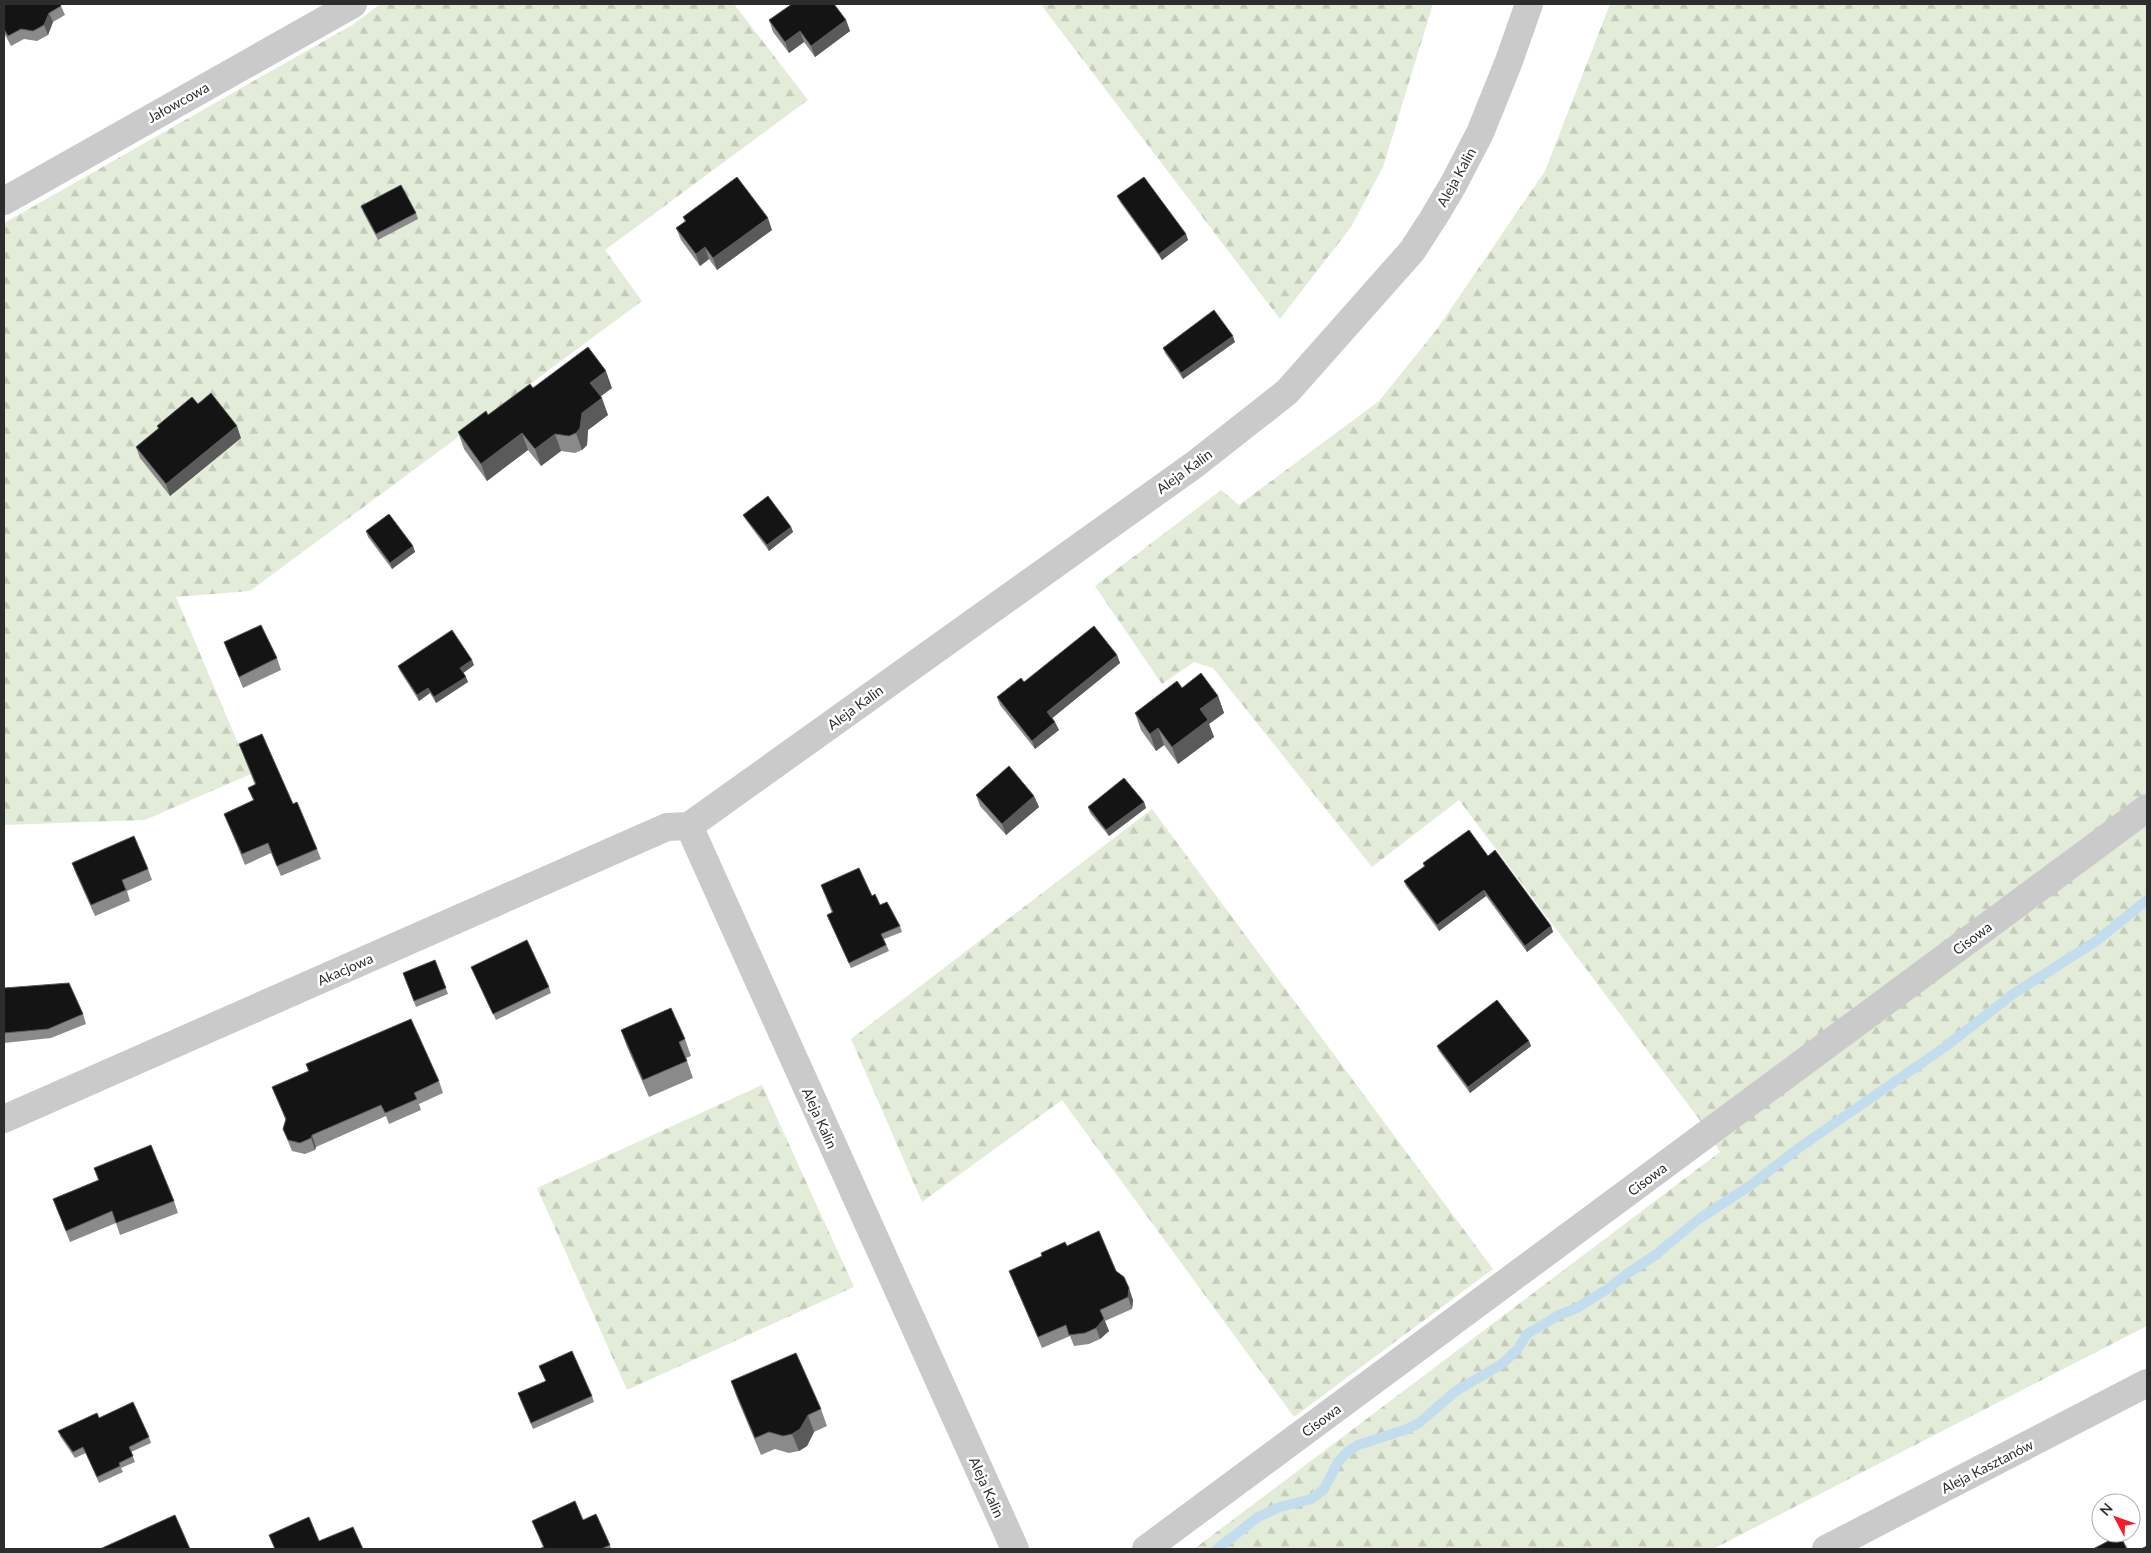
<svg xmlns="http://www.w3.org/2000/svg" width="2151" height="1553" font-family="Lato,sans-serif">
	<defs>
		<pattern id="forest-firs" width="22" height="20" patternUnits="userSpaceOnUse" patternTransform="scale(1.25)"><rect width="22" height="20" fill="#e3ecd8"/><path d="M5 1l3.5 6h-7zM16 11l3.5 6h-7z" fill="#c3cbba"/></pattern>
	</defs>
	<rect width="100%" height="100%" fill="#fff"/>
	<path fill="url(#forest-firs)" d="M 380,4 L 734,4 L 808,100 L 605,250 L 642,301 L 250,591 L 176,597 L 251,774 L 145,820 L 4,825 L 4,223 L 354,24 Z
		M 1045,4 L 1433,4 L 1383,167 L 1351,227 L 1280,319 L 1042,6 Z
		M 1610,4 L 2147,4 L 2147,1326 L 1713,1549 L 1194,1549 L 1720,1152 L 1699,1119 L 1459,800 L 1372,867 L 1213,668 L 1194,662 L 1162,684 L 1095,586 L 1221,490 L 1239,505 L 1379,401 L 1437,329 L 1545,171 Z
		M 1152,809 L 1493,1269 L 1294,1417 L 1062,1100 L 922,1202 L 851,1039 Z
		M 762,1085 L 854,1287 L 627,1390 L 537,1188 Z"/>
	<g fill="none" stroke-linecap="round" stroke-linejoin="round">
		<path stroke="#c2ddee" stroke-width="10" d="M 1217,1549 L 1258,1517 L 1280,1507 L 1311,1499 L 1324,1489 L 1338,1462 L 1347,1452 L 1358,1445 L 1407,1429 L 1419,1423 L 1456,1391 L 1502,1364 L 1517,1350 L 1527,1334 L 1559,1315 L 1577,1308 L 1609,1288 L 1628,1273 L 1654,1256 L 1699,1219 L 1751,1185 L 1800,1147 L 1945,1047 L 2013,994 L 2095,942 L 2147,900"/>
		<path stroke="#cacaca" stroke-width="28" d="M 4,201 L 353,4
			M 689,826 L 1194,465 L 1287,392 L 1412,251 L 1434,217 L 1453,185 L 1480,133 L 1509,61 L 1529,4
			M 689,826 L 1015,1549
			M 4,1119 L 667,827 L 689,826
			M 1146,1549 L 2147,808
			M 1826,1549 L 2147,1383"/>
	</g>
	<path fill="#8a8a8a" d="M 4,4 L 61,6 L 65,15 L 53,22 L 48,35 L 37,41 L 24,39 L 11,46 L 4,33 Z
		M 769,20 L 846,20 L 850,31 L 815,57 L 804,42 L 789,53 L 773,32 Z
		M 1117,196 L 1186,234 L 1188,240 L 1162,260 L 1120,202 Z
		M 361,206 L 416,213 L 418,219 L 378,240 L 363,212 Z
		M 683,217 L 772,230 L 717,270 L 709,259 L 700,266 L 681,240 L 676,228 L 685,222 Z
		M 1235,342 L 1183,379 L 1165,353 L 1163,348 Z
		M 533,388 L 612,388 L 600,396 L 608,415 L 588,430 L 587,445 L 582,450 L 575,453 L 561,451 L 541,466 L 528,450 L 487,481 L 464,449 L 458,432 L 488,415 Z
		M 198,404 L 241,438 L 170,496 L 140,458 L 136,447 L 158,429 L 157,426 Z
		M 743,515 L 791,527 L 793,532 L 769,551 L 746,520 Z
		M 366,531 L 413,546 L 415,552 L 392,569 L 368,537 Z
		M 224,642 L 277,658 L 281,670 L 243,688 Z
		M 1117,655 L 1120,663 L 1052,718 L 1059,730 L 1035,749 L 1000,705 L 997,697 L 1024,682 Z
		M 474,665 L 463,673 L 468,682 L 436,703 L 430,693 L 419,701 L 400,671 L 398,666 Z
		M 1182,688 L 1218,696 L 1224,713 L 1209,724 L 1214,737 L 1178,764 L 1164,745 L 1156,751 L 1141,730 L 1135,713 Z
		M 239,744 L 293,804 L 317,849 L 321,859 L 281,876 L 271,853 L 245,865 L 224,814 L 253,800 L 248,788 L 255,785 Z
		M 976,795 L 1034,796 L 1039,807 L 1006,835 L 980,806 Z
		M 1144,802 L 1146,808 L 1109,836 L 1090,813 L 1088,807 Z
		M 1488,856 L 1551,926 L 1553,932 L 1527,952 L 1486,896 L 1439,931 L 1406,886 L 1404,881 L 1424,867 L 1423,863 Z
		M 72,863 L 148,869 L 152,880 L 127,891 L 130,901 L 95,916 L 76,874 Z
		M 821,885 L 872,896 L 880,905 L 900,926 L 902,932 L 884,939 L 889,951 L 851,968 L 829,920 L 827,915 L 832,913 Z
		M 435,960 L 448,994 L 416,1007 L 403,973 Z
		M 471,967 L 549,987 L 551,993 L 496,1020 Z
		M 4,988 L 83,1014 L 86,1024 L 51,1038 L 4,1043 Z
		M 621,1030 L 685,1039 L 691,1056 L 686,1058 L 693,1078 L 649,1097 L 627,1047 Z
		M 1529,1041 L 1531,1046 L 1470,1093 L 1439,1051 L 1437,1046 Z
		M 306,1064 L 439,1081 L 443,1093 L 419,1104 L 421,1110 L 389,1124 L 386,1116 L 316,1147 L 315,1150 L 305,1154 L 292,1151 L 283,1129 L 286,1121 L 272,1087 L 308,1071 Z
		M 94,1168 L 174,1201 L 178,1213 L 120,1235 L 116,1223 L 70,1242 L 53,1199 L 98,1180 Z
		M 1067,1246 L 1116,1271 L 1133,1300 L 1132,1309 L 1105,1321 L 1109,1331 L 1100,1339 L 1089,1344 L 1074,1346 L 1070,1336 L 1042,1348 L 1009,1271 Z
		M 539,1366 L 592,1396 L 594,1402 L 533,1429 L 520,1399 L 546,1381 Z
		M 731,1381 L 821,1409 L 827,1426 L 814,1432 L 807,1446 L 799,1451 L 789,1453 L 775,1449 L 761,1455 L 737,1398 Z
		M 99,1418 L 149,1437 L 151,1443 L 131,1452 L 135,1462 L 121,1468 L 123,1472 L 99,1483 L 86,1453 L 75,1458 L 60,1436 L 58,1431 Z
		M 583,1520 L 610,1545 L 611,1549 L 539,1549 L 543,1547 L 532,1521 Z"/>
	<path fill="#5a5a5a" d="M 49,13 L 53,22 L 48,35 L 44,25 Z
		M 846,20 L 850,31 L 815,57 L 811,46 Z
		M 800,31 L 804,42 L 789,53 L 785,42 Z
		M 768,218 L 772,230 L 717,270 L 713,258 Z
		M 1186,234 L 1188,240 L 1162,260 L 1159,254 Z
		M 705,247 L 709,259 L 700,266 L 696,254 Z
		M 1233,336 L 1235,342 L 1183,379 L 1181,373 Z
		M 606,371 L 612,388 L 596,400 L 590,383 Z
		M 602,398 L 608,415 L 588,430 L 587,445 L 582,450 L 576,433 L 582,413 Z
		M 237,426 L 241,438 L 170,496 L 166,484 Z
		M 522,433 L 528,450 L 487,481 L 481,464 Z
		M 555,434 L 561,451 L 541,466 L 535,449 Z
		M 791,527 L 793,532 L 769,551 L 767,545 Z
		M 413,546 L 415,552 L 392,569 L 390,563 Z
		M 1117,655 L 1120,663 L 1050,720 L 1047,712 Z
		M 472,660 L 474,665 L 462,674 L 460,668 Z
		M 466,677 L 468,682 L 436,703 L 434,697 Z
		M 428,688 L 430,693 L 419,701 L 417,695 Z
		M 1218,696 L 1224,713 L 1209,724 L 1214,737 L 1178,764 L 1172,747 L 1200,709 Z
		M 1055,722 L 1059,730 L 1035,749 L 1032,741 Z
		M 1158,728 L 1164,745 L 1156,751 L 1150,734 Z
		M 1034,796 L 1039,807 L 1006,835 L 1002,824 Z
		M 1144,802 L 1146,808 L 1109,836 L 1106,830 Z
		M 1484,890 L 1486,896 L 1439,931 L 1437,925 Z
		M 1551,926 L 1553,932 L 1527,952 L 1525,946 Z
		M 1529,1041 L 1531,1046 L 1470,1093 L 1468,1087 Z
		M 312,1135 L 316,1147 L 315,1150 L 311,1138 Z
		M 1129,1288 L 1133,1300 L 1132,1309 L 1128,1297 Z
		M 1104,1319 L 1109,1331 L 1100,1339 L 1096,1328 Z
		M 808,1415 L 814,1432 L 807,1446 L 799,1451 L 792,1434 Z"/>
	<path fill="#141414" stroke="#5a5a5a" d="M 4,4 L 60,4 L 61,6 L 49,13 L 44,25 L 33,31 L 21,29 L 8,36 L 4,29 Z
		M 792,4 L 834,4 L 846,20 L 811,46 L 800,31 L 785,42 L 769,20 Z
		M 737,177 L 768,218 L 713,258 L 705,247 L 696,254 L 676,228 L 686,221 L 683,217 Z
		M 1144,177 L 1186,234 L 1159,254 L 1117,196 Z
		M 401,185 L 416,213 L 376,234 L 361,206 Z
		M 1214,310 L 1233,336 L 1181,373 L 1163,348 Z
		M 588,347 L 606,371 L 590,383 L 602,398 L 582,413 L 580,428 L 576,433 L 569,436 L 555,434 L 535,449 L 522,433 L 481,464 L 458,432 L 486,411 L 488,415 L 530,384 L 533,388 Z
		M 211,393 L 237,426 L 166,484 L 136,447 L 159,428 L 157,426 L 192,397 L 198,404 Z
		M 768,496 L 791,527 L 767,545 L 743,515 Z
		M 389,514 L 413,546 L 390,563 L 366,531 Z
		M 261,625 L 277,658 L 239,677 L 224,642 Z
		M 1094,626 L 1117,655 L 1047,712 L 1055,722 L 1032,741 L 997,697 L 1021,678 L 1024,682 Z
		M 452,630 L 472,660 L 460,668 L 466,677 L 434,697 L 428,688 L 417,695 L 398,666 Z
		M 1201,673 L 1218,696 L 1200,709 L 1208,720 L 1172,747 L 1158,728 L 1150,734 L 1135,713 L 1177,681 L 1182,688 Z
		M 262,734 L 293,804 L 297,802 L 317,849 L 277,866 L 268,843 L 242,854 L 224,814 L 254,800 L 248,788 L 256,784 L 239,744 Z
		M 1009,766 L 1034,796 L 1002,824 L 976,795 Z
		M 1124,778 L 1144,802 L 1106,830 L 1088,807 Z
		M 1469,830 L 1488,856 L 1495,850 L 1551,926 L 1525,946 L 1484,890 L 1437,925 L 1404,881 L 1425,866 L 1423,863 Z
		M 134,836 L 148,869 L 122,880 L 126,890 L 91,905 L 72,863 Z
		M 859,868 L 872,896 L 875,894 L 880,905 L 887,902 L 900,926 L 881,934 L 886,945 L 849,963 L 827,915 L 833,912 L 821,885 Z
		M 527,940 L 549,987 L 493,1014 L 471,967 Z
		M 435,960 L 446,988 L 414,1001 L 403,973 Z
		M 69,983 L 83,1014 L 48,1029 L 4,1033 L 4,988 Z
		M 1497,1000 L 1529,1041 L 1468,1087 L 1437,1046 Z
		M 671,1008 L 685,1039 L 679,1042 L 687,1061 L 643,1080 L 621,1030 Z
		M 411,1019 L 439,1081 L 414,1093 L 417,1099 L 385,1113 L 381,1105 L 312,1135 L 311,1138 L 300,1143 L 288,1140 L 283,1129 L 286,1119 L 272,1087 L 309,1071 L 306,1064 Z
		M 151,1145 L 174,1201 L 116,1223 L 112,1211 L 66,1231 L 53,1199 L 99,1180 L 94,1168 Z
		M 1099,1231 L 1116,1271 L 1124,1277 L 1129,1288 L 1128,1297 L 1100,1310 L 1104,1319 L 1096,1328 L 1085,1333 L 1069,1335 L 1066,1325 L 1038,1337 L 1009,1271 L 1042,1256 L 1041,1253 L 1065,1242 L 1067,1246 Z
		M 572,1351 L 592,1396 L 531,1423 L 518,1393 L 546,1381 L 539,1366 Z
		M 796,1353 L 821,1409 L 808,1415 L 800,1429 L 792,1434 L 783,1436 L 769,1432 L 755,1438 L 731,1381 Z
		M 133,1402 L 149,1437 L 129,1447 L 133,1456 L 119,1463 L 120,1466 L 97,1477 L 83,1447 L 73,1452 L 58,1431 L 97,1413 L 99,1418 Z
		M 575,1501 L 583,1520 L 596,1514 L 610,1545 L 601,1549 L 539,1549 L 544,1547 L 532,1521 Z
		M 175,1515 L 190,1549 L 100,1549 Z
		M 309,1517 L 319,1541 L 353,1527 L 363,1549 L 275,1549 L 269,1535 Z
		M 2120,1535 L 2127,1549 L 2093,1549 Z
		M 2147,1546 L 2147,1549 L 2141,1549 Z"/>
	<g text-anchor="middle" dominant-baseline="central" stroke-width="5" stroke-linejoin="round" paint-order="stroke">
		<g font-size="14" fill="#2d2d2d" stroke="#fff">
			<text transform="translate(178 102) rotate(-29)">Jałowcowa</text>
			<text transform="translate(1456 177) rotate(-61)">Aleja Kalin</text>
			<text transform="translate(1184 471) rotate(-36)">Aleja Kalin</text>
			<text transform="translate(855 707) rotate(-36)">Aleja Kalin</text>
			<text transform="translate(1972 938) rotate(-37)">Cisowa</text>
			<text transform="translate(345 969) rotate(-24)">Akacjowa</text>
			<text transform="translate(820 1118) rotate(66)">Aleja Kalin</text>
			<text transform="translate(1647 1179) rotate(-37)">Cisowa</text>
			<text transform="translate(1321 1420) rotate(-37)">Cisowa</text>
			<text transform="translate(1987 1466) rotate(-27)">Aleja Kasztanów</text>
			<text transform="translate(987 1487) rotate(66)">Aleja Kalin</text>
		</g>
	</g>
	<rect width="2151" height="1553" fill="none" stroke="#2d2d2d" stroke-width="10"/>
	<g transform="translate(2116 1518) rotate(311)"><circle r="24" fill="#ffffff" stroke="#ababab"/>
	<path d="M0-4L9 19L0 12L-9 19Z" fill="#f61c2a"/>
	<text y="-8" font-size="14" font-weight="bold" text-anchor="middle" fill="#2d2d2d">N</text>
	</g>
</svg>
